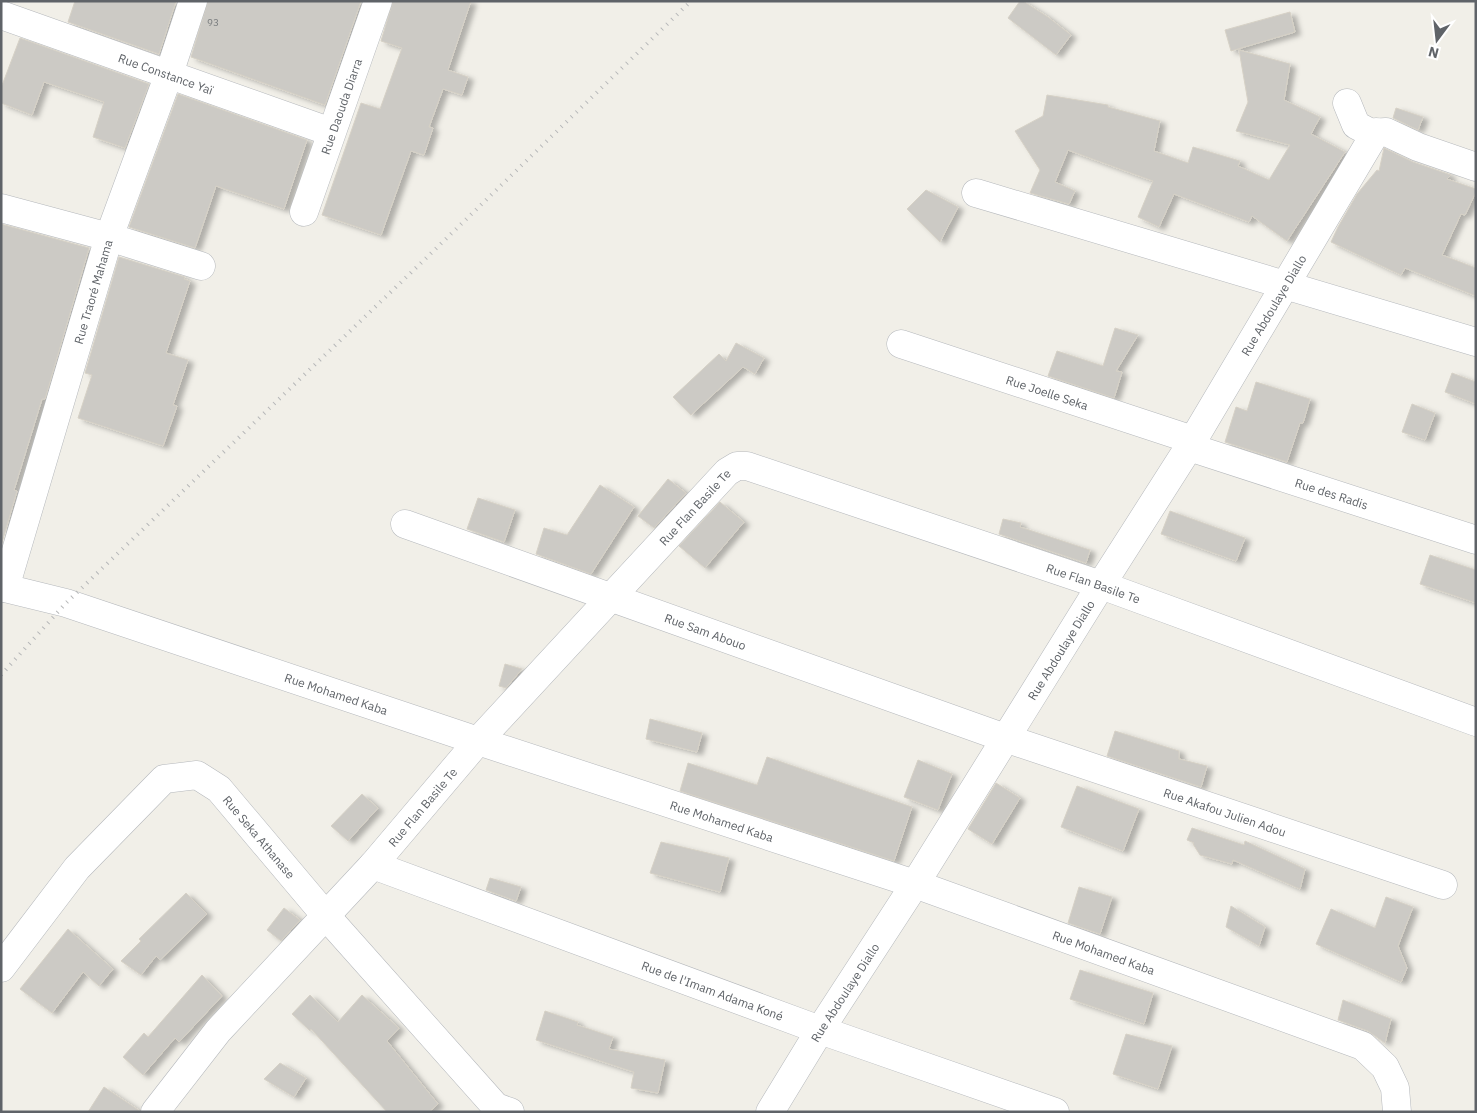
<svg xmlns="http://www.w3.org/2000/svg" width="1477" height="1113" font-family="'IBM Plex Sans',sans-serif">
	<defs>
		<filter id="shadow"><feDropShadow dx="5.5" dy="3" stdDeviation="2.5" flood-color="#0004"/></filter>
	</defs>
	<rect width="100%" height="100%" fill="#f1efe8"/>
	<path fill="#cccac5" stroke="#d6d1c6" filter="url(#shadow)" d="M 75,1 L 176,1 L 159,54 L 68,22 Z
		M 208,1 L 361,1 L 325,105 L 191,57 Z
		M 393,1 L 471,1 L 448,70 L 468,77 L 462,95 L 443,89 L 429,127 L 433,128 L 424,155 L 411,151 L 381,235 L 322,215 L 361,103 L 380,109 L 402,48 L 381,41 Z
		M 1020,1 L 1023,1 L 1048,17 L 1071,35 L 1056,55 L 1008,18 Z
		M 1290,12 L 1295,32 L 1231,51 L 1225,30 Z
		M 20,38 L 149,84 L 125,148 L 93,137 L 104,102 L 44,82 L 32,115 L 1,103 L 1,88 Z
		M 1239,50 L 1290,64 L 1284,100 L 1320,117 L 1311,134 L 1345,152 L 1287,241 L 1252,216 L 1249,222 L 1174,194 L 1159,227 L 1138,217 L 1153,181 L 1068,150 L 1055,182 L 1075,191 L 1069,204 L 1030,193 L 1040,170 L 1015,131 L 1043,116 L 1047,95 L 1108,105 L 1108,107 L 1160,121 L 1154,151 L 1188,163 L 1193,147 L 1240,161 L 1238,166 L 1269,180 L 1290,145 L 1236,131 L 1248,102 Z
		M 178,94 L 307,140 L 284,209 L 216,186 L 195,248 L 129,227 Z
		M 1396,108 L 1423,117 L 1418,130 L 1393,118 Z
		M 1384,148 L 1413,162 L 1451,175 L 1447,179 L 1476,189 L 1476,192 L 1465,215 L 1461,214 L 1442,255 L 1476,268 L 1476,296 L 1405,268 L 1401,275 L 1331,242 L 1338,227 L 1357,194 L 1377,170 L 1379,171 Z
		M 926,190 L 958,207 L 940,242 L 907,209 Z
		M 1,224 L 89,248 L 45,399 L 42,399 L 14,490 L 17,491 L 1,546 Z
		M 119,257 L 185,277 L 184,279 L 190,281 L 166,353 L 188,360 L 173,405 L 177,406 L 163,446 L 78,418 L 92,375 L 85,373 Z
		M 1115,328 L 1138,335 L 1116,371 L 1122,372 L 1114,398 L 1048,376 L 1057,351 L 1103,366 Z
		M 736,343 L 764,358 L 755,374 L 743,367 L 691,415 L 673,397 L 719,354 L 726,361 Z
		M 1452,373 L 1476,382 L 1476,404 L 1445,392 Z
		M 1256,382 L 1310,399 L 1303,423 L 1300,423 L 1287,462 L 1225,442 L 1236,407 L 1247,411 Z
		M 1412,404 L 1435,413 L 1425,440 L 1402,432 Z
		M 668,479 L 686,493 L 654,528 L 638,516 Z
		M 600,485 L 634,507 L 591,574 L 536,554 L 544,528 L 567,535 Z
		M 478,498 L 515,510 L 504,542 L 467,529 Z
		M 720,502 L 744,522 L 705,568 L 679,546 Z
		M 1170,511 L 1245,538 L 1236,561 L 1161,534 Z
		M 1003,519 L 1021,523 L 1020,527 L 1090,550 L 1086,563 L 999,534 Z
		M 1430,555 L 1476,570 L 1476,603 L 1420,584 Z
		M 505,664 L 522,669 L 506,688 L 499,686 Z
		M 650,719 L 702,733 L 697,752 L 646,739 Z
		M 1115,731 L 1179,751 L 1179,759 L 1207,766 L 1201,787 L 1107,756 Z
		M 767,757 L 912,807 L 894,861 L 680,791 L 688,763 L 757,785 Z
		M 918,760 L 952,774 L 938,810 L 904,797 Z
		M 996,783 L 1020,798 L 992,844 L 968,829 Z
		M 1077,786 L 1139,809 L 1123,851 L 1061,827 Z
		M 362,794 L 378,808 L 348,841 L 331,826 Z
		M 1192,828 L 1244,845 L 1245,841 L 1305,869 L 1300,889 L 1233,860 L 1232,864 L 1200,855 L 1193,844 L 1194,843 L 1187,840 Z
		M 661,842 L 729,858 L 720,892 L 650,873 Z
		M 490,878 L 521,887 L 516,901 L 486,890 Z
		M 1079,887 L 1112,897 L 1100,934 L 1068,923 Z
		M 186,893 L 207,914 L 160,960 L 156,956 L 141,975 L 121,961 L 141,941 L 139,939 Z
		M 1386,897 L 1413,907 L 1398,946 L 1407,968 L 1401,982 L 1316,944 L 1331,909 L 1375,928 Z
		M 1231,906 L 1265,927 L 1259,946 L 1226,927 Z
		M 284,908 L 300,920 L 281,941 L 267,930 Z
		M 68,929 L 113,969 L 99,986 L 83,972 L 52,1013 L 20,989 Z
		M 1080,970 L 1153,993 L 1144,1024 L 1070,999 Z
		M 202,975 L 222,996 L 179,1042 L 175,1038 L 143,1075 L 123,1057 L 144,1033 L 148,1037 Z
		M 310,995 L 338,1022 L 362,995 L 399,1028 L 387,1041 L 438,1104 L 429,1112 L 387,1112 L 311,1029 L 310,1031 L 292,1014 Z
		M 1343,1000 L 1391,1019 L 1385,1043 L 1368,1031 L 1338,1020 Z
		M 545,1011 L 578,1022 L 577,1025 L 613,1037 L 609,1049 L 665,1060 L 658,1093 L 631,1088 L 634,1072 L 536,1040 Z
		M 1126,1034 L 1172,1046 L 1158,1089 L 1113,1074 Z
		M 280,1063 L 306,1078 L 294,1097 L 264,1079 Z
		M 104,1087 L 140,1111 L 140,1112 L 88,1112 Z"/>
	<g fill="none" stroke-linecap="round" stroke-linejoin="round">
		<defs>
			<g id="minor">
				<path id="s1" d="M 1,15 L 331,132"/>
				<path d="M 1347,103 L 1356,125 L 1371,133 L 1386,132 L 1418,147 L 1476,167"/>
				<path d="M 976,193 L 1476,342"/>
				<path d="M 1,208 L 109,237 L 201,266"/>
				<path id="s2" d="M 304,212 L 378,1"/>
				<path id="s3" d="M 901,344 L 1193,440"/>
				<path id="s4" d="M 1189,447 L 1476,540"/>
				<path id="s5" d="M 405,524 L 1005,738 L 1443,885"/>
				<path id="s6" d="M 1,587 L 66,603 L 478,741 L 915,884 L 1363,1046 L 1385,1067 L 1395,1088 L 1397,1112"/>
				<path id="s7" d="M 5,588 L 109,237 L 169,74 L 193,1"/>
				<path id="s8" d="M 373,865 L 820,1030 L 1055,1112"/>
				<path id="s9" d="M 1,968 L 77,868 L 164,779 L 197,775 L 219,789 L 326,916 L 496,1107 L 510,1112"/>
				<path id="s10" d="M 155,1112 L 218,1031 L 373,865 L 478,741 L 727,472 L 737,466 L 747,466 L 1101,585 L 1476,722"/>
				<path id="s11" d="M 770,1112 L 820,1030 L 915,884 L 1101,585 L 1189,447 L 1376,132"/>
			</g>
		</defs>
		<use href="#minor" stroke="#b5b8bc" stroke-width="29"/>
		<use href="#minor" stroke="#fff" stroke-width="28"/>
		<path stroke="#b6b7b8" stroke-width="4" stroke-dasharray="1 6" stroke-linecap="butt" d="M 1,675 L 66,603 L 420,264 L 691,1"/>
	</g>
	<g text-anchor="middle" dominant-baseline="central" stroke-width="4" stroke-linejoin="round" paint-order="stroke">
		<g font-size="10" fill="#7a7d7f">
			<text x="213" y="22">93</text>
		</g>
		<g font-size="12" fill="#5f6368" stroke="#fff">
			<text stroke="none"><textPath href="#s1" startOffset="175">Rue Constance Yaï</textPath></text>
			<text stroke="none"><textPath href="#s2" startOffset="112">Rue Daouda Diarra</textPath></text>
			<text stroke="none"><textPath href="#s7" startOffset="309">Rue Traoré Mahama</textPath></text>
			<text stroke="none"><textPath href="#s11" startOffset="951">Rue Abdoulaye Diallo</textPath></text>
			<text stroke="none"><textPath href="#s3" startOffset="154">Rue Joelle Seka</textPath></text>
			<text stroke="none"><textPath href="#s4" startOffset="150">Rue des Radis</textPath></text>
			<text stroke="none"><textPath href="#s10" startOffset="811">Rue Flan Basile Te</textPath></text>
			<text stroke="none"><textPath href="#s10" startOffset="1246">Rue Flan Basile Te</textPath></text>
			<text stroke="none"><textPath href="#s5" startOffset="319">Rue Sam Abouo</textPath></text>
			<text stroke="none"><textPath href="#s11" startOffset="546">Rue Abdoulaye Diallo</textPath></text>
			<text stroke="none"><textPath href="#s6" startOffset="352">Rue Mohamed Kaba</textPath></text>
			<text stroke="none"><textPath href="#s10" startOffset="406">Rue Flan Basile Te</textPath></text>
			<text stroke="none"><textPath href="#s5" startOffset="869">Rue Akafou Julien Adou</textPath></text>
			<text stroke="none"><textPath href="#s6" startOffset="758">Rue Mohamed Kaba</textPath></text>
			<text stroke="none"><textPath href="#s9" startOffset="372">Rue Seka Athanase</textPath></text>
			<text stroke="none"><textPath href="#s6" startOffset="1162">Rue Mohamed Kaba</textPath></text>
			<text stroke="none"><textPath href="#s8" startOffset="362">Rue de l'Imam Adama Koné</textPath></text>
			<text stroke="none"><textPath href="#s11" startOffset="141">Rue Abdoulaye Diallo</textPath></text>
		</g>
	</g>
	<rect width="1477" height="1113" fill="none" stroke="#5f6368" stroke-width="5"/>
	<g transform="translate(1437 40) rotate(195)" stroke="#ffffff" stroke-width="4" paint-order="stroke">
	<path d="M0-4L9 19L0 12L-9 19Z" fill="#5f6368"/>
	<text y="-8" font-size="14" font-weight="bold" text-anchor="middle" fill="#5f6368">N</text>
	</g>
</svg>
